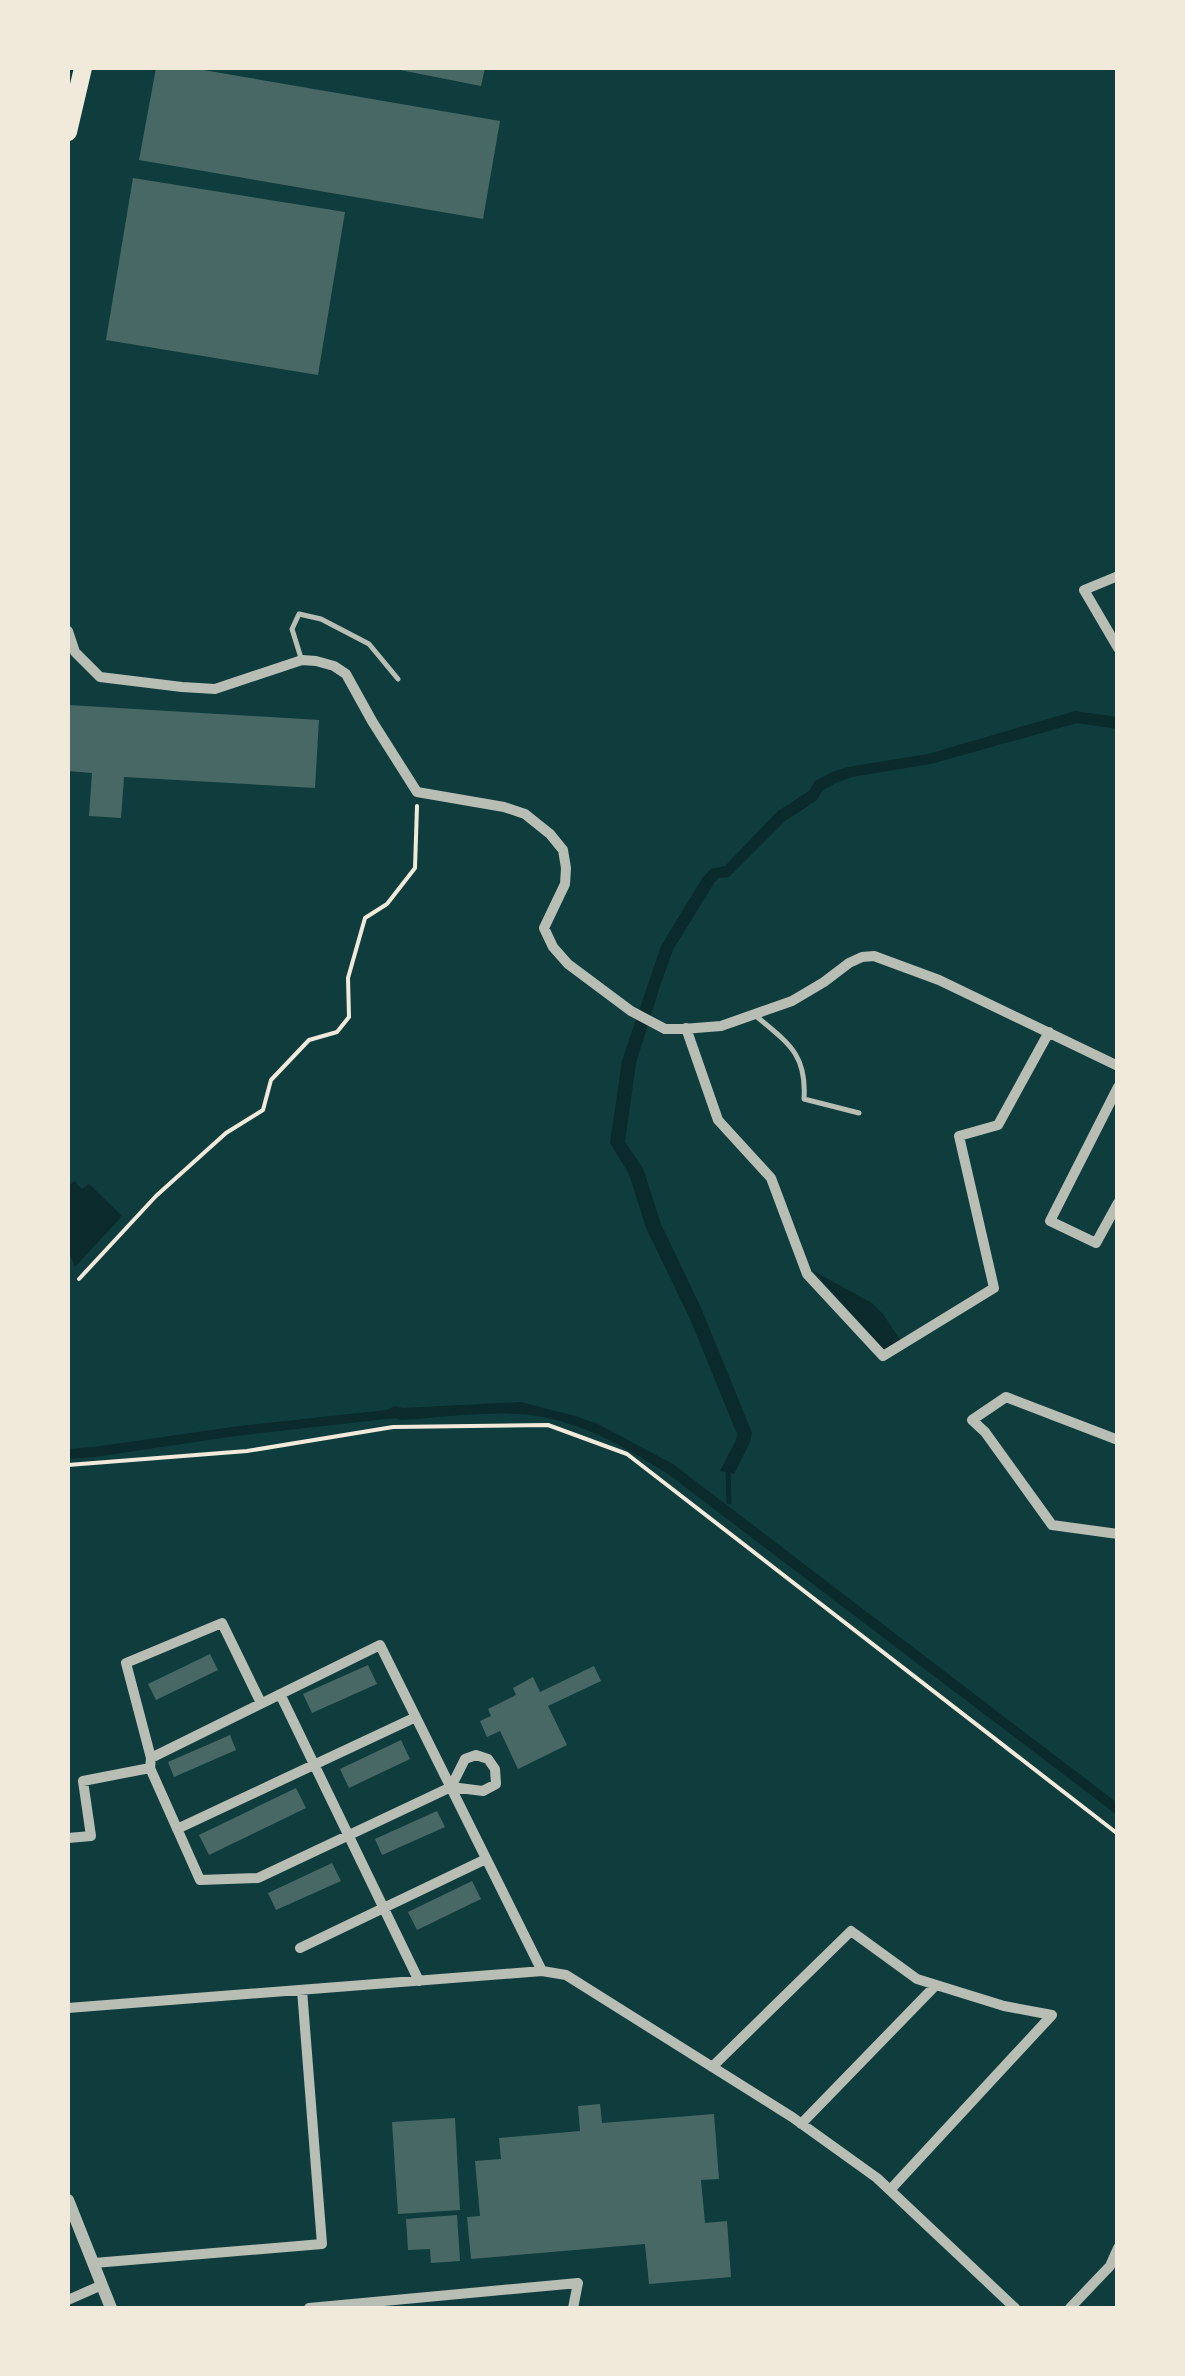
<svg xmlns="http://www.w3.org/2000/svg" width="1185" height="2376" font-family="Arial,sans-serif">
	<rect width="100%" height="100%" fill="#0f3d3e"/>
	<path fill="#0a2a2b" d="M 1075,711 L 1117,717 L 1117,729 L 1077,723 L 931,764 L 852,777 L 836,783 L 822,791 L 817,800 L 785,821 L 729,877 L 719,878 L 714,883 L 673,950 L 661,983 L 636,1063 L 625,1142 L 643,1168 L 661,1224 L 702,1310 L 752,1433 L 750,1442 L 734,1474 L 720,1471 L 736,1440 L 737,1434 L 690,1319 L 646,1228 L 629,1174 L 610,1143 L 622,1061 L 661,946 L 703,877 L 711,869 L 725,866 L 778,811 L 809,791 L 815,781 L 832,772 L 848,767 L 928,754 Z
		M 74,1181 L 82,1189 L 89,1184 L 122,1216 L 75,1267 L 68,1250 L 68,1187 Z
		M 813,1271 L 872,1303 L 883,1314 L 901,1341 L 885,1351 Z
		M 521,1402 L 575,1416 L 598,1424 L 673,1464 L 1116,1802 L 1117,1815 L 668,1474 C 622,1445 574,1417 518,1414 C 479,1412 439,1418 401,1420 L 395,1418 L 235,1436 L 95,1457 L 68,1459 L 68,1449 L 94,1447 L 232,1427 L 386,1410 L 395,1406 L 403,1408 Z"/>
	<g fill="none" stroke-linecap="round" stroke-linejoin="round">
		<path stroke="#0a2a2b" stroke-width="5" d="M 728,1470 L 729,1502"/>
	</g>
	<path fill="#486865" d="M 156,68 L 192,68 L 500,121 L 483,219 L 139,160 Z
		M 396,68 L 485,68 L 481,86 L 395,69 Z
		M 133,178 L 345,212 L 318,375 L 106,340 Z
		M 68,705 L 319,720 L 315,788 L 124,777 L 121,818 L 89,816 L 92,773 L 68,771 Z
		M 210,1654 L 218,1670 L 156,1700 L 148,1684 Z
		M 368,1665 L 377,1684 L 312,1713 L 303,1694 Z
		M 594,1666 L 601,1681 L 548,1706 L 567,1745 L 518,1769 L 500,1731 L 487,1737 L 480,1721 L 491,1716 L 488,1709 L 516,1695 L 513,1688 L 533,1677 L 540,1692 Z
		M 230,1735 L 236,1750 L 174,1777 L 168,1762 Z
		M 401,1740 L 410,1759 L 349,1788 L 340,1769 Z
		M 296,1788 L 306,1808 L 209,1855 L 199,1835 Z
		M 437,1811 L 445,1827 L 382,1855 L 375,1839 Z
		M 332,1863 L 341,1881 L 276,1910 L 268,1893 Z
		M 472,1881 L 481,1899 L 417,1930 L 408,1912 Z
		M 600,2104 L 602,2123 L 714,2114 L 719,2179 L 701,2180 L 705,2223 L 727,2221 L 731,2277 L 649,2284 L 645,2244 L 471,2259 L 467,2217 L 480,2216 L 475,2161 L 501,2159 L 499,2138 L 580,2131 L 578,2106 Z
		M 455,2118 L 460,2210 L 398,2214 L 392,2122 Z
		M 457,2215 L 460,2261 L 431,2263 L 430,2249 L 408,2250 L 406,2219 Z"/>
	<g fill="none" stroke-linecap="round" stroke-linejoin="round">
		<path stroke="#f1e9da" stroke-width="4" d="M 79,1279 L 156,1196 L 226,1133 L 263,1110 L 271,1080 L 309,1040 L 337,1032 L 349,1017 L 348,978 L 365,918 L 387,904 L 415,868 L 417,806
			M 68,1465 L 247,1451 L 393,1427 L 548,1425 L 627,1454 L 1118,1834"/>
		<path stroke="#b8beb3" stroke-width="5" d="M 301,658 L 292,629 L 299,614 L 321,619 L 369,644 L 398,679
			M 756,1016 C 788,1043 807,1054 804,1099 L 859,1113"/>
		<path stroke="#b8beb3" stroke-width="10" d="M 1118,576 L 1084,590 L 1118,648
			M 68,631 L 75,652 L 100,677 L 182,687 L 215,689 L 302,660 L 316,661 L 334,666 L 346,674 L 372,721 L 417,792 L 504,807 L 525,814 L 550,834 L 563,850 L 566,868 L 565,884 L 544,928 L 553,947 L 568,964 L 631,1011 L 665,1029 L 683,1029 L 721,1026 L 792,1001 L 824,982 L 849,963 L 862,957 L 874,956 L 939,980 L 1118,1066
			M 686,1028 L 718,1120 L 771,1178 L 807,1274 L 883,1356 L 994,1288 L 959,1136 L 998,1125 L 1049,1032
			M 1118,1087 L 1050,1221 L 1096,1243 L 1118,1203
			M 1118,1440 L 1006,1397 L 972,1420 L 985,1432 L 1052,1525 L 1118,1534
			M 280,1694 L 419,1981
			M 151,1758 L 126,1663 L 222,1623 L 261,1703
			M 150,1768 L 200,1880 L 258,1878 L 451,1787 L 465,1759 L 476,1755 L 488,1759 L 495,1769 L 496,1784 L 483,1791 L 451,1787
			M 177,1829 L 416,1717
			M 68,1838 L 91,1836 L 83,1781 L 150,1768 L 151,1758 L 380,1645 L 542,1971
			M 300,1948 L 486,1859
			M 68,2008 L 542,1971 L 566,1975 L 792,2117 L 877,2178 L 1015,2308
			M 712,2067 L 851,1931 L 917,1979 L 1004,2006 L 1052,2015 L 890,2190
			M 801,2124 L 936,1985
			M 94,2263 L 322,2244 L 302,1990
			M 68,2300 L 102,2285
			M 309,2308 L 578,2283 L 573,2308
			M 1070,2308 L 1110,2266 L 1118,2248"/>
		<path stroke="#b8beb3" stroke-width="12" d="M 68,2200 L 111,2308"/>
		<path stroke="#f1e9da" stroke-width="18" d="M 68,132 L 83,68"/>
	</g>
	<rect width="1185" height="2376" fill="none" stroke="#f1e9da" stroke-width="140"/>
</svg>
